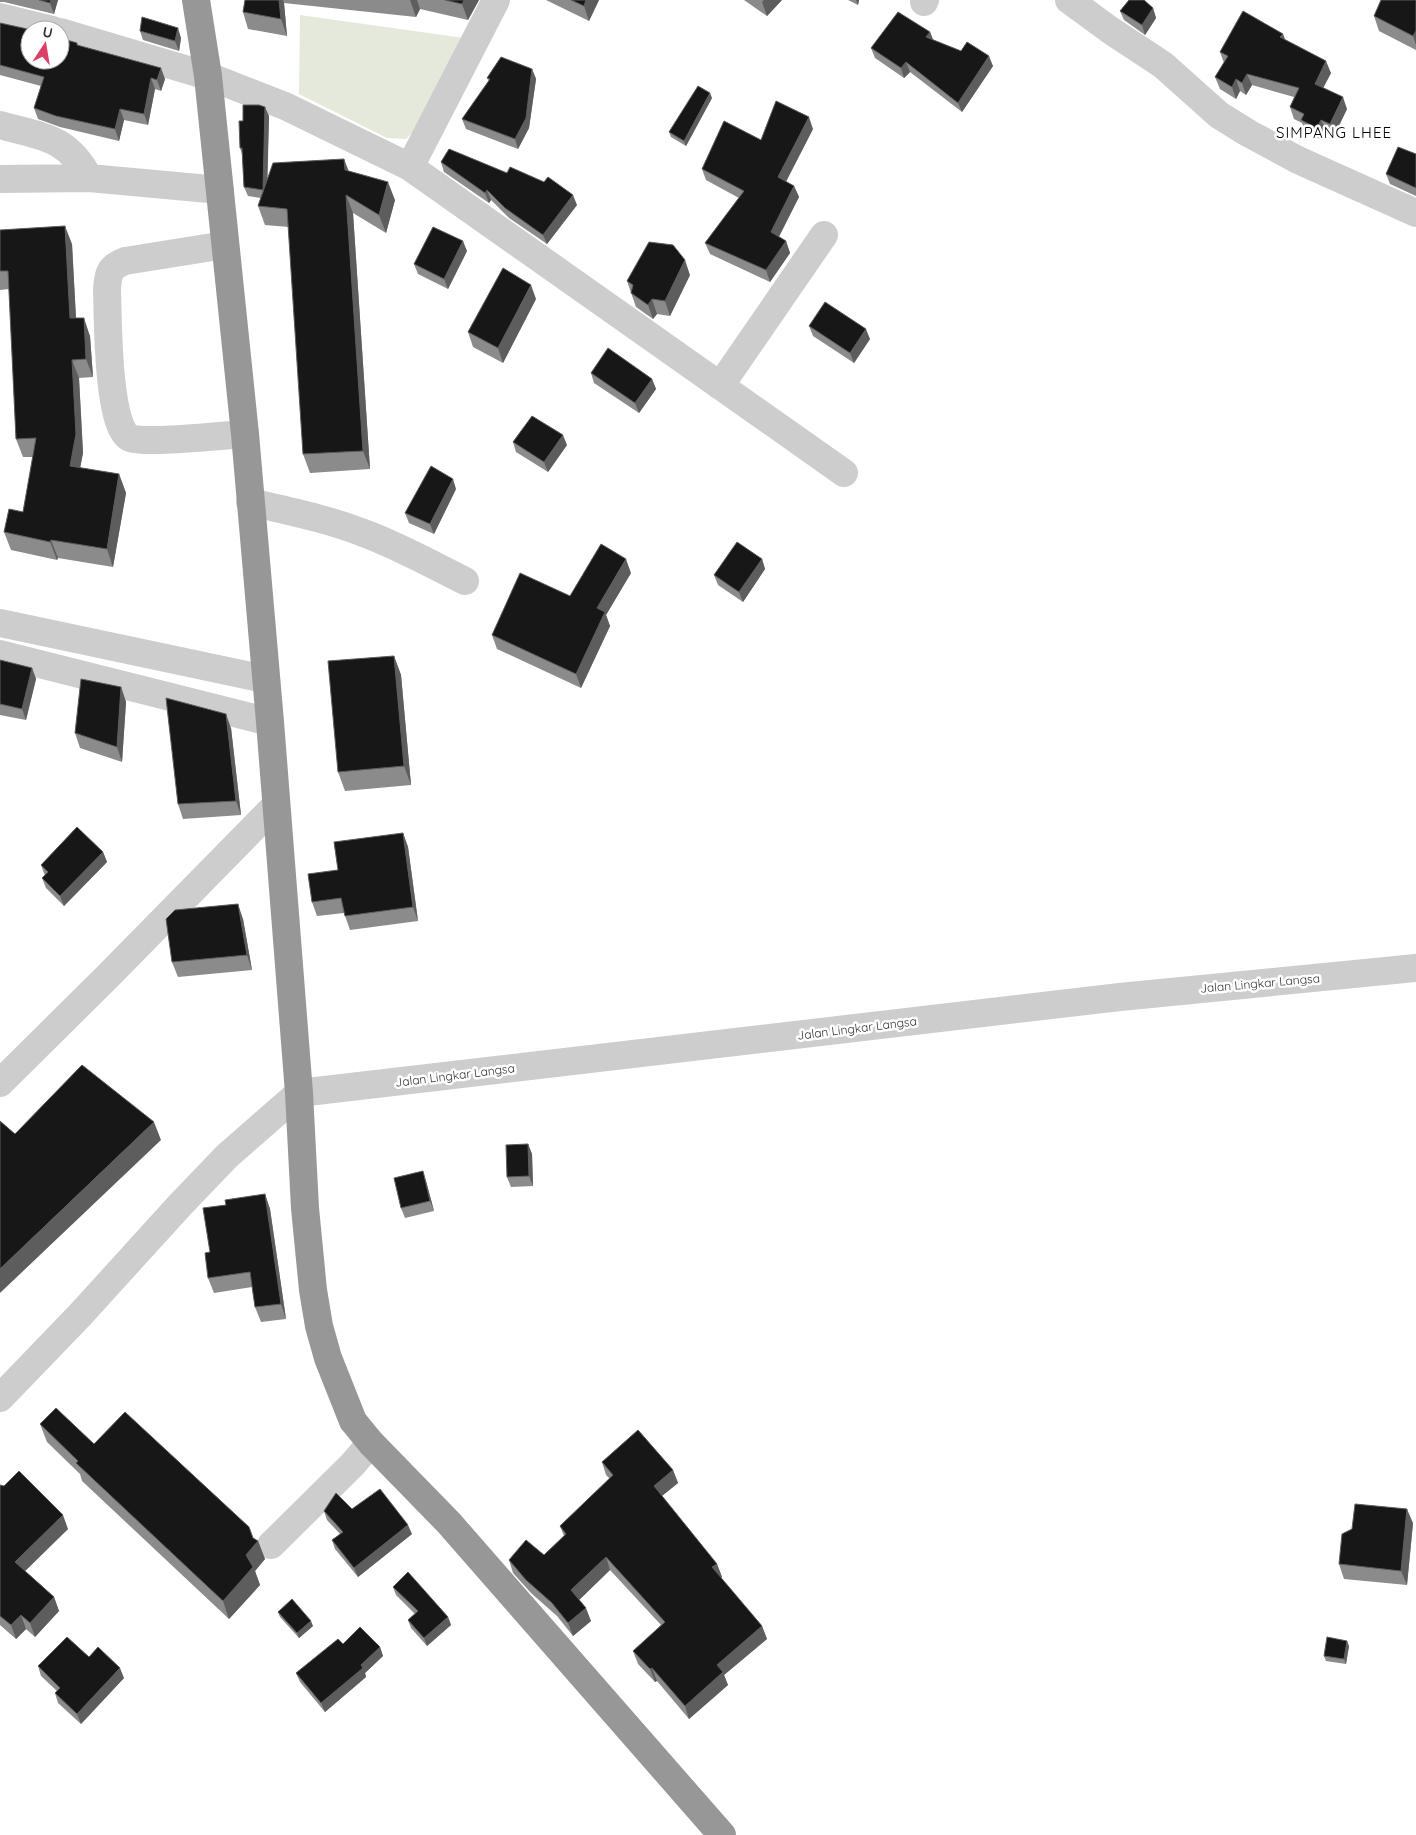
<svg xmlns="http://www.w3.org/2000/svg" width="1416" height="1835" font-family="Quicksand,sans-serif">
	<rect width="100%" height="100%" fill="#fff"/>
	<path fill="#e5e9dc" d="M 300,15 L 464,38 L 416,129 L 406,139 L 387,138 L 299,94 Z"/>
	<g fill="none" stroke-linecap="round" stroke-linejoin="round">
		<path stroke="#cdcdcd" stroke-width="28" d="M 1069,0 L 1110,30 L 1163,65 L 1219,115 L 1248,133 L 1298,160 L 1416,213
			M 924,2 L 925,0
			M 0,17 L 53,30
			M 60,32 L 208,76 L 285,106 L 410,167 L 844,473
			M 0,125 C 42,137 67,136 89,178
			M 410,167 L 496,0
			M 0,179 L 89,178 L 220,190
			M 225,245 L 125,261 C 109,267 108,274 107,290 C 108,315 107,428 130,438 C 139,441 151,440 161,440 C 189,439 217,436 245,434
			M 720,386 L 824,235
			M 250,502 C 287,511 325,518 361,532 C 397,545 431,564 465,581
			M 0,623 L 265,679
			M 0,654 L 270,722
			M 0,1083 L 108,976 L 276,805
			M 0,1398 L 80,1315 L 180,1205 L 227,1156 L 299,1093 L 1120,997 L 1416,968
			M 271,1545 L 352,1465 L 371,1443"/>
		<path stroke="#979797" stroke-width="28" d="M 196,0 L 208,76 L 245,434 L 270,722 L 299,1093 L 305,1208 L 313,1290 L 319,1326 L 328,1358 L 353,1421 L 371,1443 L 449,1523 L 722,1835"/>
	</g>
	<path fill="#8b8b8b" d="M 0,0 L 58,0 L 54,14 L 4,2 L 0,2 Z
		M 245,0 L 479,0 L 468,20 L 420,9 L 416,17 L 284,3 L 287,36 L 248,29 L 243,12 Z
		M 546,0 L 599,0 L 589,21 Z
		M 744,0 L 782,0 L 767,16 Z
		M 848,0 L 859,0 L 858,5 Z
		M 1416,0 L 1416,50 L 1379,31 L 1374,16 Z
		M 1153,8 L 1156,18 L 1145,35 L 1124,20 L 1120,11 Z
		M 0,23 L 77,43 L 78,46 L 165,79 L 161,91 L 155,89 L 148,125 L 124,120 L 119,141 L 60,127 L 38,119 L 34,108 L 41,86 L 0,75 Z
		M 140,31 L 181,38 L 179,51 L 143,40 Z
		M 930,32 L 933,40 L 961,51 L 993,66 L 962,112 L 910,72 L 904,78 L 875,58 L 871,48 Z
		M 1283,34 L 1285,40 L 1331,73 L 1323,88 L 1347,109 L 1334,136 L 1326,132 L 1322,140 L 1305,132 L 1302,123 L 1294,119 L 1290,107 L 1294,97 L 1252,85 L 1246,95 L 1240,91 L 1236,99 L 1220,89 L 1215,77 L 1224,63 L 1220,52 Z
		M 532,69 L 536,79 L 529,128 L 518,149 L 466,129 L 462,119 L 489,81 L 487,78 Z
		M 712,98 L 686,146 L 671,137 L 669,132 Z
		M 269,116 L 267,180 L 344,159 L 348,171 L 395,200 L 386,233 L 353,213 L 370,469 L 310,473 L 303,454 L 289,227 L 265,225 L 258,206 L 261,198 L 248,196 L 244,187 L 242,154 L 240,148 L 243,121 Z
		M 813,129 L 786,182 L 794,186 L 799,197 L 779,237 L 786,241 L 790,253 L 770,282 L 710,254 L 705,243 L 739,198 L 706,180 L 702,169 L 761,140 Z
		M 1416,154 L 1416,196 L 1390,184 L 1386,174 Z
		M 441,162 L 577,205 L 547,244 L 509,218 L 491,200 L 489,203 L 444,172 Z
		M 0,230 L 72,244 L 76,318 L 90,336 L 93,377 L 79,378 L 83,453 L 80,468 L 119,474 L 126,493 L 113,567 L 58,558 L 57,560 L 11,550 L 4,532 L 23,512 L 33,457 L 23,457 L 16,439 L 9,289 L 0,290 Z
		M 467,251 L 448,289 L 418,274 L 414,264 Z
		M 690,275 L 670,316 L 657,314 L 653,319 L 636,307 L 627,281 Z
		M 536,299 L 503,363 L 473,347 L 468,332 Z
		M 809,326 L 870,339 L 854,363 L 813,336 Z
		M 591,373 L 652,379 L 656,389 L 639,413 L 594,383 Z
		M 513,442 L 567,445 L 548,472 L 516,452 Z
		M 456,489 L 434,534 L 409,523 L 405,513 Z
		M 762,559 L 765,569 L 743,602 L 718,585 L 714,575 Z
		M 631,573 L 606,615 L 610,626 L 581,688 L 497,649 L 492,635 L 570,596 Z
		M 394,656 L 401,675 L 411,785 L 345,791 L 338,772 Z
		M 0,660 L 32,668 L 36,679 L 26,720 L 0,715 Z
		M 121,687 L 126,702 L 122,762 L 80,748 L 75,733 Z
		M 231,728 L 241,815 L 183,819 L 178,804 Z
		M 403,833 L 408,847 L 418,921 L 350,930 L 344,913 L 317,916 L 312,902 L 338,870 Z
		M 103,852 L 107,862 L 64,906 L 46,888 L 42,878 L 45,876 L 41,865 Z
		M 243,919 L 252,970 L 178,977 L 172,962 Z
		M 528,1144 L 532,1154 L 533,1186 L 511,1187 L 507,1177 Z
		M 426,1181 L 434,1211 L 405,1218 L 401,1208 Z
		M 265,1194 L 270,1209 L 286,1319 L 261,1322 L 255,1307 L 252,1287 L 214,1293 L 208,1278 L 210,1252 L 226,1205 Z
		M 40,1424 L 94,1444 L 258,1541 L 265,1559 L 255,1571 L 260,1585 L 229,1619 L 82,1481 L 80,1474 L 47,1442 Z
		M 602,1462 L 673,1470 L 678,1483 L 662,1496 L 717,1564 L 722,1577 L 721,1578 L 762,1626 L 767,1639 L 724,1675 L 728,1685 L 689,1719 L 657,1681 L 655,1682 L 638,1664 L 633,1651 L 661,1625 L 610,1570 L 579,1600 L 591,1621 L 573,1636 L 557,1616 L 531,1593 L 513,1573 L 509,1560 L 544,1555 L 564,1536 L 560,1526 L 610,1479 L 606,1475 Z
		M 0,1485 L 68,1529 L 25,1571 L 54,1597 L 59,1611 L 35,1637 L 26,1629 L 16,1639 L 0,1625 Z
		M 352,1509 L 412,1534 L 358,1577 L 335,1549 L 332,1540 L 340,1534 L 327,1520 L 324,1511 Z
		M 1413,1523 L 1407,1585 L 1344,1579 L 1339,1564 Z
		M 393,1587 L 448,1617 L 451,1625 L 427,1646 L 411,1628 L 408,1620 L 415,1614 L 396,1595 Z
		M 278,1612 L 313,1626 L 299,1638 L 280,1617 Z
		M 343,1644 L 380,1647 L 383,1656 L 365,1673 L 366,1677 L 325,1712 L 300,1682 L 296,1673 Z
		M 1349,1646 L 1346,1664 L 1326,1661 L 1324,1656 Z
		M 89,1657 L 124,1678 L 81,1724 L 58,1703 L 55,1693 L 57,1691 L 41,1676 L 38,1666 Z"/>
	<path fill="#5d5d5d" d="M 51,0 L 58,0 L 54,14 L 50,3 Z
		M 279,0 L 283,0 L 284,3 L 287,36 L 281,19 Z
		M 410,0 L 417,0 L 420,9 L 416,17 Z
		M 464,0 L 479,0 L 468,20 L 462,4 Z
		M 586,0 L 599,0 L 589,21 L 584,6 Z
		M 764,0 L 782,0 L 767,16 L 762,2 Z
		M 856,0 L 859,0 L 858,5 Z
		M 1153,8 L 1156,18 L 1145,35 L 1142,25 Z
		M 178,28 L 181,38 L 179,51 L 175,41 Z
		M 1416,31 L 1416,45 L 1413,36 Z
		M 930,32 L 934,42 L 926,37 Z
		M 1283,34 L 1287,45 L 1280,37 Z
		M 989,56 L 993,66 L 962,112 L 958,103 Z
		M 1326,61 L 1331,73 L 1319,96 L 1315,84 Z
		M 906,62 L 910,72 L 904,78 L 901,68 Z
		M 161,68 L 165,79 L 161,91 L 157,80 Z
		M 532,69 L 536,79 L 529,128 L 518,149 L 515,139 Z
		M 1247,74 L 1252,85 L 1246,95 L 1242,83 Z
		M 151,78 L 155,89 L 148,125 L 144,114 Z
		M 1236,79 L 1240,91 L 1236,99 L 1232,87 Z
		M 710,93 L 712,98 L 686,146 L 684,141 Z
		M 1343,97 L 1347,109 L 1334,136 L 1330,124 Z
		M 265,107 L 269,116 L 267,199 L 263,190 Z
		M 120,109 L 124,120 L 119,141 L 115,129 Z
		M 809,117 L 813,129 L 782,189 L 778,177 Z
		M 1321,120 L 1326,132 L 1322,140 L 1317,128 Z
		M 344,159 L 351,177 L 345,170 Z
		M 388,182 L 395,200 L 386,233 L 379,215 Z
		M 794,186 L 799,197 L 775,244 L 771,232 Z
		M 487,190 L 491,200 L 489,203 L 485,193 Z
		M 346,195 L 353,213 L 370,469 L 363,451 Z
		M 573,195 L 577,205 L 547,244 L 543,235 Z
		M 65,226 L 72,244 L 77,337 L 70,318 Z
		M 463,241 L 467,251 L 448,289 L 444,279 Z
		M 786,241 L 790,253 L 770,282 L 766,270 Z
		M 685,260 L 690,275 L 670,316 L 665,301 Z
		M 531,285 L 536,299 L 503,363 L 498,348 Z
		M 652,299 L 657,314 L 653,319 L 648,305 Z
		M 84,318 L 90,336 L 93,377 L 86,359 Z
		M 866,329 L 870,339 L 854,363 L 850,353 Z
		M 72,360 L 79,378 L 83,453 L 77,484 L 70,466 Z
		M 652,379 L 656,389 L 639,413 L 635,403 Z
		M 563,435 L 567,445 L 548,472 L 544,462 Z
		M 119,474 L 126,493 L 113,567 L 107,549 Z
		M 453,479 L 456,489 L 434,534 L 430,524 Z
		M 51,540 L 58,558 L 57,560 L 50,542 Z
		M 626,559 L 631,573 L 606,615 L 610,626 L 581,688 L 576,674 L 597,608 Z
		M 762,559 L 765,569 L 743,602 L 739,592 Z
		M 394,656 L 401,675 L 411,785 L 404,766 Z
		M 32,668 L 36,679 L 26,720 L 22,709 Z
		M 121,687 L 126,702 L 122,762 L 117,747 Z
		M 226,714 L 231,728 L 241,815 L 236,801 Z
		M 403,833 L 408,847 L 418,921 L 413,907 Z
		M 103,852 L 107,862 L 64,906 L 60,896 Z
		M 238,904 L 243,919 L 252,970 L 247,955 Z
		M 154,1122 L 161,1140 L 0,1293 L 0,1269 Z
		M 528,1144 L 532,1154 L 533,1186 L 529,1176 Z
		M 423,1171 L 426,1181 L 434,1211 L 430,1201 Z
		M 265,1194 L 270,1209 L 286,1319 L 281,1304 Z
		M 673,1470 L 678,1483 L 658,1499 L 654,1486 Z
		M 1407,1509 L 1413,1523 L 1407,1585 L 1401,1571 Z
		M 63,1515 L 68,1529 L 20,1576 L 15,1562 Z
		M 408,1525 L 412,1534 L 358,1577 L 354,1568 Z
		M 258,1541 L 265,1559 L 255,1571 L 260,1585 L 229,1619 L 223,1601 L 246,1555 Z
		M 606,1557 L 610,1570 L 576,1603 L 571,1590 Z
		M 717,1564 L 722,1577 L 717,1581 L 712,1567 Z
		M 54,1597 L 59,1611 L 35,1637 L 30,1623 Z
		M 586,1608 L 591,1621 L 573,1636 L 568,1623 Z
		M 21,1615 L 26,1629 L 16,1639 L 11,1625 Z
		M 448,1617 L 451,1625 L 427,1646 L 424,1638 Z
		M 311,1621 L 313,1626 L 299,1638 L 297,1633 Z
		M 762,1626 L 767,1639 L 724,1675 L 728,1685 L 689,1719 L 685,1706 L 717,1665 Z
		M 1347,1641 L 1349,1646 L 1346,1664 L 1344,1659 Z
		M 380,1647 L 383,1656 L 365,1673 L 366,1677 L 325,1712 L 321,1703 Z
		M 120,1668 L 124,1678 L 81,1724 L 77,1714 Z
		M 652,1668 L 657,1681 L 655,1682 L 650,1669 Z"/>
	<path fill="#171717" stroke="#5d5d5d" d="M 39,0 L 51,0 L 50,3 Z
		M 245,0 L 279,0 L 281,19 L 243,12 Z
		M 445,0 L 464,0 L 462,4 Z
		M 571,0 L 586,0 L 584,6 Z
		M 1129,0 L 1144,0 L 1153,8 L 1142,25 L 1120,11 Z
		M 1381,0 L 1416,0 L 1416,31 L 1413,36 L 1374,16 Z
		M 1243,11 L 1283,34 L 1280,37 L 1326,61 L 1315,84 L 1343,97 L 1330,124 L 1321,120 L 1317,128 L 1301,120 L 1304,114 L 1290,107 L 1299,88 L 1247,74 L 1242,83 L 1236,79 L 1232,87 L 1215,77 L 1228,56 L 1220,52 Z
		M 898,12 L 930,32 L 926,37 L 961,51 L 967,42 L 989,56 L 958,103 L 906,62 L 901,68 L 871,48 Z
		M 142,17 L 178,28 L 175,41 L 140,31 Z
		M 0,23 L 32,30 L 30,30 L 30,60 L 60,60 L 60,38 L 77,43 L 77,45 L 161,68 L 157,80 L 151,78 L 144,114 L 120,109 L 115,129 L 56,116 L 34,108 L 44,77 L 0,65 Z
		M 501,57 L 532,69 L 526,118 L 515,139 L 462,119 L 490,79 L 487,78 Z
		M 698,86 L 710,93 L 684,141 L 669,132 Z
		M 776,101 L 809,117 L 778,177 L 794,186 L 771,232 L 786,241 L 766,270 L 705,243 L 744,191 L 702,169 L 724,121 L 761,140 Z
		M 243,105 L 259,105 L 265,107 L 263,190 L 244,187 L 242,148 L 240,148 L 239,121 L 243,121 Z
		M 1398,147 L 1416,154 L 1416,188 L 1386,174 Z
		M 449,149 L 507,173 L 510,167 L 544,182 L 548,177 L 573,195 L 543,235 L 505,208 L 487,190 L 485,193 L 441,162 Z
		M 344,159 L 345,170 L 388,182 L 379,215 L 346,195 L 363,451 L 303,454 L 287,209 L 258,206 L 273,163 Z
		M 65,226 L 70,318 L 84,318 L 86,359 L 72,360 L 76,434 L 70,466 L 119,474 L 107,549 L 51,540 L 50,542 L 4,532 L 9,509 L 23,512 L 36,438 L 16,439 L 8,271 L 0,271 L 0,230 Z
		M 433,227 L 463,241 L 444,279 L 414,264 Z
		M 649,242 L 673,245 L 685,260 L 665,301 L 652,299 L 648,305 L 631,293 L 633,285 L 627,281 Z
		M 503,268 L 531,285 L 498,348 L 468,332 Z
		M 825,302 L 866,329 L 850,353 L 809,326 Z
		M 608,348 L 652,379 L 635,403 L 591,373 Z
		M 532,416 L 563,435 L 544,462 L 513,442 Z
		M 431,466 L 453,479 L 430,524 L 405,513 Z
		M 737,542 L 762,559 L 739,592 L 714,575 Z
		M 601,544 L 626,559 L 597,608 L 605,612 L 576,674 L 492,635 L 520,573 L 570,596 Z
		M 394,656 L 404,766 L 338,772 L 328,661 Z
		M 0,660 L 32,668 L 22,709 L 0,704 Z
		M 81,679 L 121,687 L 117,747 L 75,733 Z
		M 166,698 L 226,714 L 236,801 L 178,804 Z
		M 77,827 L 103,852 L 60,896 L 42,878 L 48,872 L 41,865 Z
		M 403,833 L 413,907 L 345,916 L 341,898 L 312,902 L 308,874 L 338,870 L 334,842 Z
		M 238,904 L 247,955 L 172,962 L 166,919 L 175,910 Z
		M 82,1065 L 154,1122 L 0,1269 L 0,1121 L 15,1134 Z
		M 528,1144 L 529,1176 L 507,1177 L 506,1145 Z
		M 423,1171 L 430,1201 L 401,1208 L 394,1178 Z
		M 265,1194 L 281,1304 L 255,1307 L 250,1272 L 208,1278 L 205,1253 L 210,1252 L 203,1208 L 226,1205 L 225,1200 Z
		M 56,1408 L 94,1444 L 125,1412 L 249,1527 L 253,1538 L 258,1541 L 246,1555 L 253,1567 L 223,1601 L 76,1463 L 78,1461 L 40,1424 Z
		M 638,1430 L 673,1470 L 654,1486 L 717,1564 L 712,1567 L 762,1626 L 717,1665 L 723,1672 L 685,1706 L 652,1668 L 650,1669 L 633,1651 L 665,1622 L 606,1557 L 571,1590 L 586,1608 L 568,1623 L 552,1603 L 526,1580 L 509,1560 L 526,1540 L 544,1555 L 566,1534 L 560,1526 L 613,1475 L 602,1462 Z
		M 19,1471 L 63,1515 L 15,1562 L 54,1597 L 30,1623 L 21,1615 L 11,1625 L 0,1616 L 0,1485 L 4,1486 Z
		M 380,1489 L 408,1525 L 354,1568 L 332,1540 L 343,1532 L 324,1511 L 336,1493 L 352,1509 Z
		M 1355,1504 L 1407,1509 L 1401,1571 L 1339,1564 L 1342,1534 L 1352,1529 Z
		M 408,1572 L 448,1617 L 424,1638 L 408,1620 L 418,1611 L 393,1587 Z
		M 292,1599 L 311,1621 L 297,1633 L 278,1612 Z
		M 360,1627 L 380,1647 L 361,1665 L 363,1668 L 321,1703 L 296,1673 L 338,1639 L 343,1644 Z
		M 67,1637 L 89,1657 L 98,1647 L 120,1668 L 77,1714 L 55,1693 L 60,1688 L 38,1666 Z
		M 1327,1637 L 1347,1641 L 1344,1659 L 1324,1656 Z"/>
	<g text-anchor="middle" dominant-baseline="central" stroke-width="5" stroke-linejoin="round" paint-order="stroke">
		<g font-size="12" fill="#303030" stroke="#fff">
			<text transform="translate(1260 983) rotate(-5)">Jalan Lingkar Langsa</text>
			<text transform="translate(857 1028) rotate(-7)">Jalan Lingkar Langsa</text>
			<text transform="translate(455 1075) rotate(-7)">Jalan Lingkar Langsa</text>
		</g>
		<g font-size="15" letter-spacing="1" fill="#000" stroke="#fff">
			<text x="1334" y="132">SIMPANG LHEE</text>
		</g>
	</g>
	<g transform="translate(45 45) rotate(12)"><circle r="24" fill="#ffffff" stroke="#acacac"/>
	<path d="M0-4L9 19L0 12L-9 19Z" fill="#d93f67"/>
	<text y="-8" font-size="14" font-weight="bold" text-anchor="middle" fill="#303030">U</text>
	</g>
</svg>
